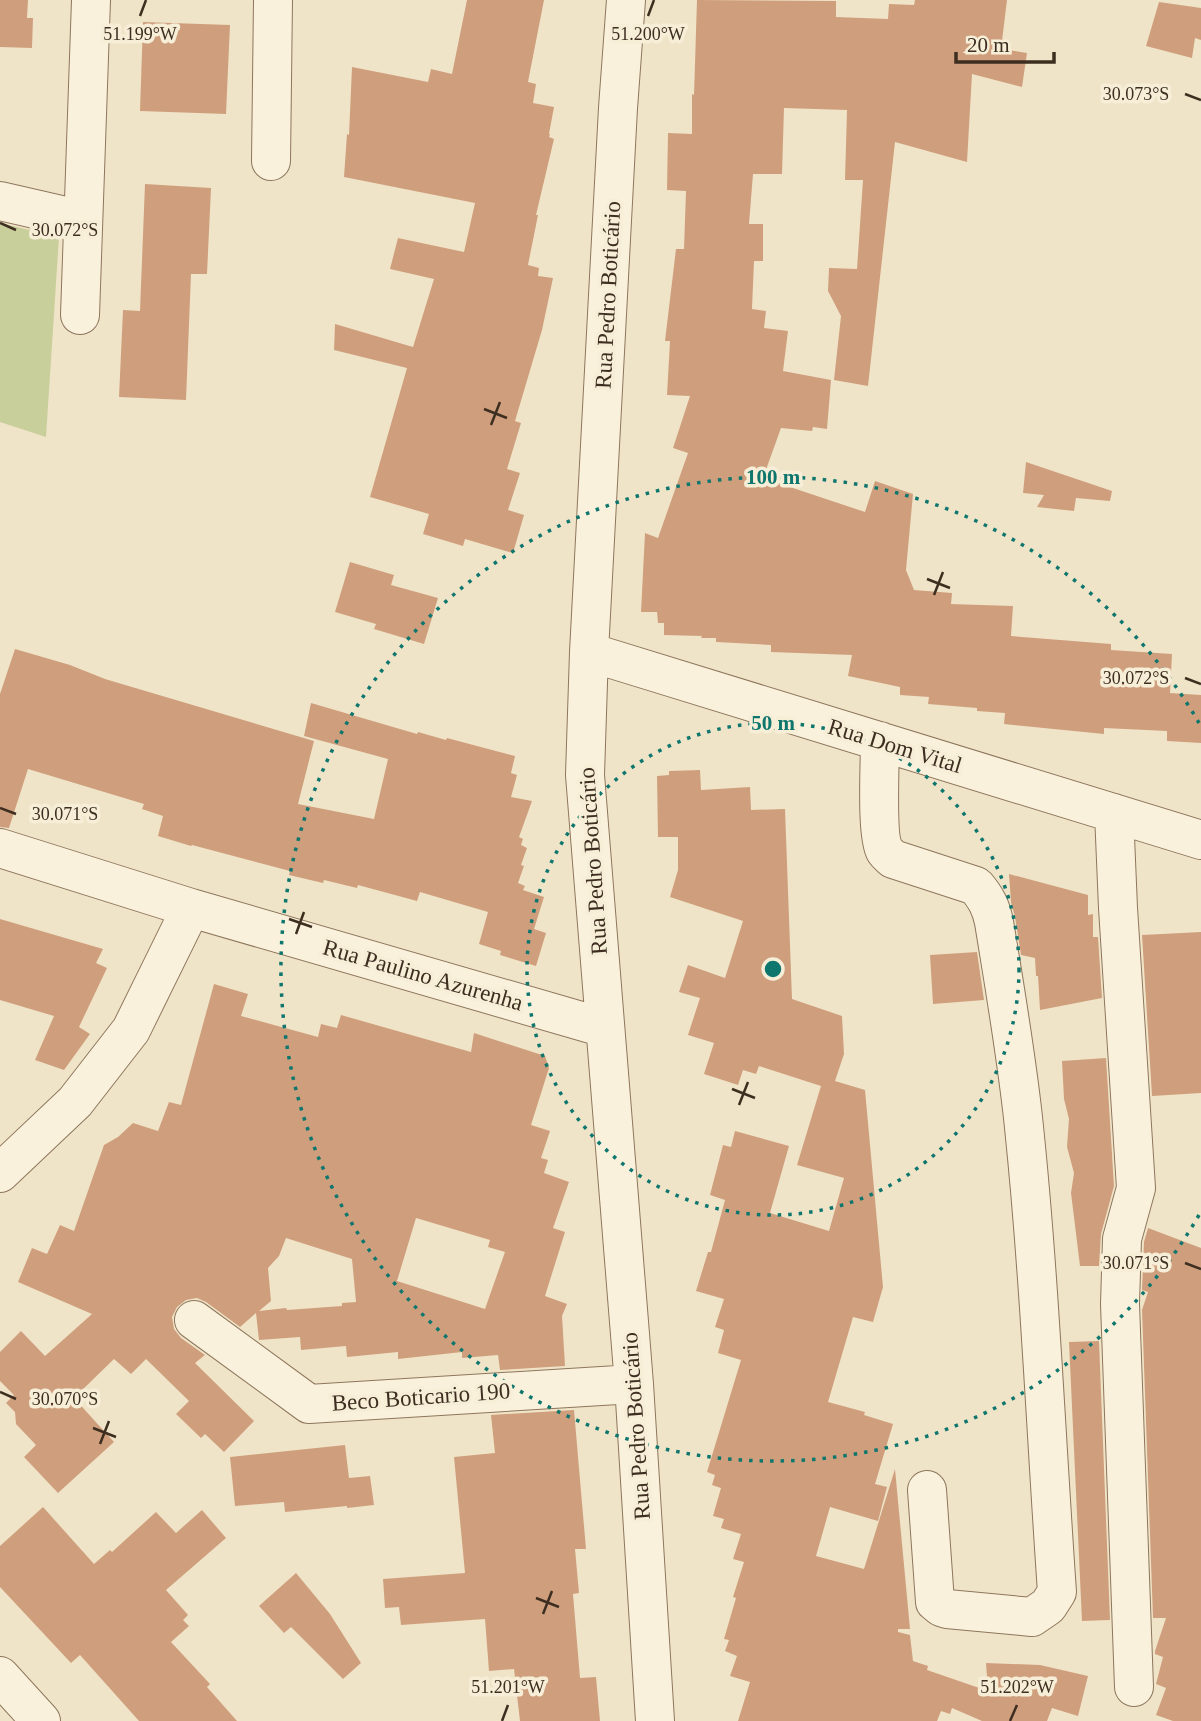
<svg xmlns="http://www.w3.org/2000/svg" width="1201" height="1721" font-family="'Times New Roman',serif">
	<rect width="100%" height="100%" fill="#f0e4c8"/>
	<path fill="#c9cf9b" d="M 0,223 L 59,237 L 46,437 L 0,422 Z"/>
	<path fill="#cf9f7d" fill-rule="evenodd" d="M 0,0 L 28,0 L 27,18 L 33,18 L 32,48 L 0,47 Z
		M 467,0 L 544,0 L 528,82 L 536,84 L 533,103 L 554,107 L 549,134 L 550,134 L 549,137 L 554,139 L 536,215 L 538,215 L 528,265 L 539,268 L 538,276 L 553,278 L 542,330 L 515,421 L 521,423 L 507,469 L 520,473 L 508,510 L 524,515 L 513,553 L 465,539 L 463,546 L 423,534 L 429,514 L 370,497 L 407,368 L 334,350 L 335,324 L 413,347 L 434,279 L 390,269 L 398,238 L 464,252 L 475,203 L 344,177 L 347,134 L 349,135 L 352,67 L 428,82 L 431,69 L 452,74 Z
		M 697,0 L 836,1 L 836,17 L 888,19 L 889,4 L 914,5 L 915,0 L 1007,0 L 1001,49 L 1027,53 L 1022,87 L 972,74 L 967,162 L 895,142 L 868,386 L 834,380 L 841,316 L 828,291 L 829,268 L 857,269 L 863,180 L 845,180 L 847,110 L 784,108 L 782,174 L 753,174 L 749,224 L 763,224 L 763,261 L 754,261 L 752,309 L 766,311 L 764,328 L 788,331 L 783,371 L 831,380 L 827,429 L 813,427 L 812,431 L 781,428 L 763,478 L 865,512 L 875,481 L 913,494 L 906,570 L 914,590 L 952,593 L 951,604 L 1013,606 L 1011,636 L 1111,644 L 1111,650 L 1172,654 L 1170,693 L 1201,695 L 1201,743 L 1167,741 L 1167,731 L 1104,728 L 1104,734 L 1004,724 L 1005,713 L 977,711 L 977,708 L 928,704 L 929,697 L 900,695 L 900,687 L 848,676 L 852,655 L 771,652 L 771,645 L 716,642 L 716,638 L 701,638 L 702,636 L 664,635 L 664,623 L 658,623 L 657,612 L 641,612 L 645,533 L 658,538 L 688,453 L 673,448 L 690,396 L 667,395 L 670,341 L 665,341 L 676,249 L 684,249 L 686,191 L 667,190 L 668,133 L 692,134 L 692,94 L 694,95 Z
		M 1159,2 L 1201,8 L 1201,40 L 1195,38 L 1192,58 L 1146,46 Z
		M 143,22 L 230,25 L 226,114 L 140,111 Z
		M 145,184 L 211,188 L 207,274 L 191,274 L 186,400 L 119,397 L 123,310 L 140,311 Z
		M 1026,462 L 1112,491 L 1110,501 L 1076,498 L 1074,511 L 1037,507 L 1044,495 L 1023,493 Z
		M 350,562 L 394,575 L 391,585 L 438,598 L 424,644 L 374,629 L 376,624 L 335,612 Z
		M 15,649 L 70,665 L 105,679 L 314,741 L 298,804 L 374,819 L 388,759 L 304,736 L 311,703 L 417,734 L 418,732 L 446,740 L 447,738 L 515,756 L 511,773 L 517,775 L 511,797 L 532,801 L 519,837 L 523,839 L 521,845 L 527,848 L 521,865 L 524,866 L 518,883 L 525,886 L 523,890 L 544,897 L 534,929 L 546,933 L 536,966 L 500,955 L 501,951 L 479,944 L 488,912 L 420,892 L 417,901 L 358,885 L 357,888 L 324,880 L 323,883 L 289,875 L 290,871 L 192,845 L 191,846 L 158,836 L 163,816 L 142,809 L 144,804 L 28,769 L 9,828 L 0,827 L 0,694 Z
		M 700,770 L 701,790 L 750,787 L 751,810 L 785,809 L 792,999 L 842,1016 L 844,1054 L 835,1081 L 865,1090 L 883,1287 L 873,1322 L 853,1317 L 828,1402 L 865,1412 L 864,1415 L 893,1424 L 875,1484 L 887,1487 L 878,1521 L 830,1507 L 816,1556 L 864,1569 L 895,1469 L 910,1629 L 898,1629 L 898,1632 L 910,1635 L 913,1661 L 928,1666 L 927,1670 L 988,1691 L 986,1663 L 1040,1665 L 1088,1676 L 1078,1716 L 1052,1708 L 1047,1721 L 982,1721 L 952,1708 L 950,1714 L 941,1711 L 937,1721 L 738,1721 L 750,1682 L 730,1676 L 737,1656 L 725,1651 L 729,1640 L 724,1639 L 736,1598 L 733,1597 L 744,1562 L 733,1559 L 741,1534 L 721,1528 L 724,1519 L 713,1516 L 721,1488 L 712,1485 L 715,1475 L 707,1472 L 741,1360 L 718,1353 L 724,1330 L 715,1327 L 724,1299 L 696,1291 L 708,1252 L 711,1252 L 725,1200 L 710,1195 L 723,1145 L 731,1147 L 735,1131 L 789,1146 L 770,1213 L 829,1231 L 844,1178 L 797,1165 L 821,1086 L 759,1066 L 756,1074 L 743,1070 L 738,1085 L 704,1074 L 714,1043 L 688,1035 L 700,998 L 679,992 L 688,965 L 725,978 L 743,921 L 670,897 L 678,870 L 678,837 L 658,837 L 657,776 L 669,775 L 669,771 Z
		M 1009,874 L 1088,895 L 1088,915 L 1093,914 L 1093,937 L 1098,937 L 1102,998 L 1040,1010 L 1038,976 L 1036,976 L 1035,958 L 1021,955 L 1015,917 L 1011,902 Z
		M 0,919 L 103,949 L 96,963 L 107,968 L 79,1027 L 90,1034 L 64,1070 L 35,1060 L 54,1016 L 0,1000 Z
		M 1201,932 L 1201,1093 L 1152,1096 L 1142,935 Z
		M 977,952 L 984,1000 L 933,1004 L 930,955 Z
		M 214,984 L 248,994 L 241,1016 L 318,1037 L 321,1024 L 337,1028 L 341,1015 L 471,1052 L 474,1033 L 545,1056 L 549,1068 L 531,1125 L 550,1131 L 541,1158 L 548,1160 L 544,1173 L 569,1182 L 553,1228 L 565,1232 L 545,1296 L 567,1304 L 562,1316 L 565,1366 L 500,1370 L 498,1355 L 462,1358 L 462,1352 L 398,1359 L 398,1352 L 347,1357 L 346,1346 L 301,1350 L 300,1337 L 259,1340 L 256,1313 L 240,1327 L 206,1302 L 197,1298 L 186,1300 L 177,1307 L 172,1317 L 174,1329 L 181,1338 L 205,1355 L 195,1363 L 254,1421 L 224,1452 L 205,1434 L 201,1438 L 176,1414 L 189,1401 L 146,1359 L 131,1374 L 114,1359 L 74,1398 L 114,1442 L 58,1493 L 24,1457 L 36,1445 L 16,1424 L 15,1412 L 6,1403 L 14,1395 L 0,1381 L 0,1352 L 21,1331 L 45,1356 L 92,1314 L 18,1282 L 32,1248 L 47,1254 L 60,1225 L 74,1231 L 104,1145 L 118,1137 L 133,1123 L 158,1131 L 169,1102 L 181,1105 ZM 416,1218 L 490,1240 L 488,1247 L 505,1252 L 485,1309 L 397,1281 ZM 286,1238 L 352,1259 L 356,1302 L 342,1303 L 342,1306 L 287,1310 L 286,1308 L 259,1311 L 271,1301 L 268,1268 L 279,1256 Z
		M 1106,1058 L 1114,1186 L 1101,1234 L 1099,1266 L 1080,1266 L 1071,1193 L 1074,1173 L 1067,1147 L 1069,1119 L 1064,1099 L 1062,1061 Z
		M 1148,1228 L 1201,1248 L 1201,1721 L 1173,1721 L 1156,1715 L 1166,1688 L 1156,1684 L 1163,1657 L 1155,1654 L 1155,1651 L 1166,1618 L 1153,1618 L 1142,1310 L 1148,1292 L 1142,1290 L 1144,1242 Z
		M 1099,1341 L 1110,1620 L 1082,1621 L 1069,1342 Z
		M 574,1410 L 586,1549 L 575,1549 L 579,1593 L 573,1594 L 580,1678 L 596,1677 L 600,1721 L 520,1721 L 514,1669 L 489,1671 L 485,1619 L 401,1625 L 399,1607 L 385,1608 L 383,1579 L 465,1573 L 454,1457 L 495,1453 L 491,1415 Z
		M 345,1445 L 349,1478 L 370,1476 L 374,1505 L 347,1508 L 347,1506 L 285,1512 L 284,1502 L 235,1506 L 230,1457 Z
		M 43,1507 L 94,1564 L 110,1550 L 112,1552 L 156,1512 L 176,1533 L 202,1510 L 226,1538 L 166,1590 L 188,1615 L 183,1620 L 189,1626 L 171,1642 L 210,1684 L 207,1687 L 237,1721 L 139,1721 L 80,1655 L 71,1663 L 0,1587 L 0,1546 Z
		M 296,1573 L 330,1614 L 361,1663 L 343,1679 L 291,1627 L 284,1633 L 259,1606 Z"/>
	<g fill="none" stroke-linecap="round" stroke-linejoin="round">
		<defs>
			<path id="minor" d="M 626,0 L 618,108 L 589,652 L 585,775 L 634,1384 L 655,1721
				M 271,161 L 273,0
				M 0,201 L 83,220
				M 80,315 L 91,0
				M 589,652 L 1201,840
				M 880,741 C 880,761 876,837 885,851 C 887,854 890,856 893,859 L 976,886 C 986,898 991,907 994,922 C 1005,990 1017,1058 1024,1127 C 1040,1282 1046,1437 1057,1592 L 1048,1606 L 1032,1617 L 947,1609 L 941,1607 L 935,1602 L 927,1490
				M 1114,813 L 1118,908 L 1136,1188 L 1122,1239 L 1120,1304 L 1134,1687
				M 0,848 L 191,908 L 605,1028
				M 0,1173 L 75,1102 L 131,1030 L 191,908
				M 194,1320 L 309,1404 L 634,1384
				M 0,1676 L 41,1721"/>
		</defs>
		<use href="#minor" stroke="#8d765c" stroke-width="40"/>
		<use href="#minor" stroke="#faf1dc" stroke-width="38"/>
	</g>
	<path fill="none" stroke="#3d2e20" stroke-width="2.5" d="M 140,16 L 146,0M 648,16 L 654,0M 1185,94 L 1201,100M 0,223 L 16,230M 484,409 L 507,418M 491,425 L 500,402M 927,579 L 950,588M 934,595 L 943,572M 1185,678 L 1201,684M 0,808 L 16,814M 289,919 L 312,927M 296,934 L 304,912M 732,1089 L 755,1098M 739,1105 L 748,1082M 1185,1263 L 1201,1269M 0,1392 L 16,1399M 93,1428 L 116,1437M 100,1444 L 109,1421M 536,1598 L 559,1607M 543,1614 L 552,1591M 502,1721 L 508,1705M 1010,1721 L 1017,1705"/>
	<g fill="none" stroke="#0f766e" stroke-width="3.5" stroke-dasharray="3.5 7">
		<circle cx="773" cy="969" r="246"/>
		<path d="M1199 1215A492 492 0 1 1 1199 723"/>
	</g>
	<g text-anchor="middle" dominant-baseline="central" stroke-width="7" stroke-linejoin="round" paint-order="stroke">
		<g font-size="23" fill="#3d2e20" stroke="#f7eed8">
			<text transform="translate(608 295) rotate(-87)">Rua Pedro Boticário</text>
			<text transform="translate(895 746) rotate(17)">Rua Dom Vital</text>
			<text transform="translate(593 861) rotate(-94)">Rua Pedro Boticário</text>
			<text transform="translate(423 975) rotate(16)">Rua Paulino Azurenha</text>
			<text transform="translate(421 1397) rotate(-4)">Beco Boticario 190</text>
			<text transform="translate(636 1426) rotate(-94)">Rua Pedro Boticário</text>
		</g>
	</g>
	<g font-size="18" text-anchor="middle" fill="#3d2e20" stroke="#f7eed8" stroke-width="7" stroke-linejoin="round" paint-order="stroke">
		<text x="648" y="40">51.200°W</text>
		<text x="140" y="40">51.199°W</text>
		<text x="1136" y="100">30.073°S</text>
		<text x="65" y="236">30.072°S</text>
		<text x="1136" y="684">30.072°S</text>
		<text x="65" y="820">30.071°S</text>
		<text x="1136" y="1269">30.071°S</text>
		<text x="65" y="1405">30.070°S</text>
		<text x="508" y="1693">51.201°W</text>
		<text x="1017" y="1693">51.202°W</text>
	</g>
	<circle cx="773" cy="969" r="10" fill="#0f766e" stroke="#f7eed8" stroke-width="3.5"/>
	<g font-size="21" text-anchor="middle" font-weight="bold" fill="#0f766e" stroke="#f7eed8" stroke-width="7" stroke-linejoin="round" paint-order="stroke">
		<text x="773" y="484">100 m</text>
		<text x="773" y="730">50 m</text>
	</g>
	<path d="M956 52v10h98v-10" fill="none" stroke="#3d2e20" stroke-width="3.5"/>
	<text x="967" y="52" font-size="21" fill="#3d2e20" stroke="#f7eed8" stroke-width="5" paint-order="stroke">20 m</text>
</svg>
